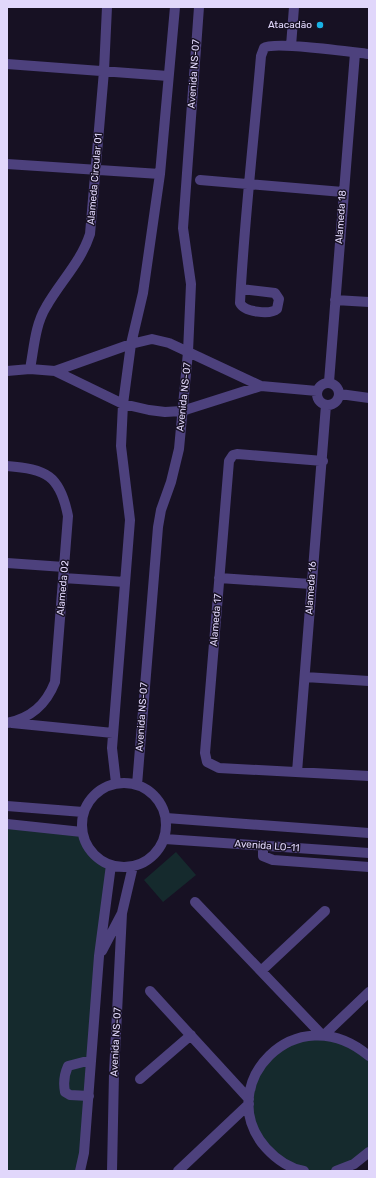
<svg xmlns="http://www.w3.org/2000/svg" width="376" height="1178" font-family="Rubik,sans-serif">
	<rect width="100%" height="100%" fill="#171123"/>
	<path fill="#152a2d" d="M 7,824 L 82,832 L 97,858 L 111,865 L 79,1171 L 7,1171 Z
		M 176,852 L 196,875 L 163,902 L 144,880 Z
		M 322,1035 L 369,1056 L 369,1151 L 332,1171 L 304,1171 L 275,1158 L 251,1119 L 252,1085 L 278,1048 Z"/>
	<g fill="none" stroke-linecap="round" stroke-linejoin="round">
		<path stroke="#4d417d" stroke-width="10" d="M 291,46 L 294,7
			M 7,64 L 168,76
			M 7,164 L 160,174
			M 200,180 L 343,192
			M 241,289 L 275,293 L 279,299 L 277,309 C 270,315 244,312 240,303 C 244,221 254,138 261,56 L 264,48 C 273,41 352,52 369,54
			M 335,300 L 369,302
			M 30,369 C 34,348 35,325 46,307 C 60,282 81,262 90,234 L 104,71 L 107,7
			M 7,371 L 30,369 L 55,371 L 123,404 L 149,410 L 165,412 L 182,411 L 261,386
			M 55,371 L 131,344 L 152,339 L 169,343 L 261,386 L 317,391
			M 329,382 L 355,53
			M317 394a11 11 0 1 1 22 0a11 11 0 1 1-22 0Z
			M 340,394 L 369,398
			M 323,461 L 237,454 L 233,455 L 229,461 L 205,753 L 207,762 L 219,768 L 369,776
			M 7,466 C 46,469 60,475 68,516 L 55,682 C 46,705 31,718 7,723
			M 7,563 L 64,567
			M 63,578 L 125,582
			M 219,578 L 311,584
			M 305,677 L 369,681
			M 12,723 L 113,733
			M 297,772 L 326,405
			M82 825a42 42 0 1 1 84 0a42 42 0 1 1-84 0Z
			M 116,783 L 112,748 L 130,520 L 121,446 L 123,404 L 131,344 L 143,293 L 160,174 L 175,7
			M 137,785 L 158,527 L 161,510 L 171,482 L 179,449 L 188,352 L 191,284 L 183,228 L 199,7
			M 7,806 L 83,812
			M 166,818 L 369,833
			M 7,824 L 82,832
			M 165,839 L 369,853
			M 263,847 L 263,856 L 273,860 L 369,867
			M 195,902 L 322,1035
			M 102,951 L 122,913 L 133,866
			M 261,971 L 325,911
			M 150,991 L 249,1099
			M 324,1035 L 369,992
			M 140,1079 L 191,1035
			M 89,1096 L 70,1095 L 65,1092 C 63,1082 64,1075 68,1066 L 91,1060
			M 80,1171 L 84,1153 L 99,956 L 111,865
			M 112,1171 L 114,1073 L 122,913
			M 178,1171 L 249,1104
			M 304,1171 C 288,1168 276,1159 266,1148 C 211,1086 296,994 369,1056
			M 336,1171 L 354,1164 L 369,1152"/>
	</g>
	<circle fill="#19b2e5" stroke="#171123" stroke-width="1.5" cx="320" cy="25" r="4"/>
	<g text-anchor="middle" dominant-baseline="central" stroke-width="3" stroke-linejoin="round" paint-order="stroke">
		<g font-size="10" fill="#e1d7fb" stroke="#171123" text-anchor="end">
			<text x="312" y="25">Atacadão</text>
		</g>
		<g font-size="10" fill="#e1d7fb" stroke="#171123">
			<text transform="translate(194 74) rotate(-86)">Avenida NS-07</text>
			<text transform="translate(95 179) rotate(-85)">Alameda Circular 01</text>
			<text transform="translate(341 217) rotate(-86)">Alameda 18</text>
			<text transform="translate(184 397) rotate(-84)">Avenida NS-07</text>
			<text transform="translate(63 588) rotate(-85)">Alameda 02</text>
			<text transform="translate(311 588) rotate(-86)">Alameda 16</text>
			<text transform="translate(216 620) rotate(-85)">Alameda 17</text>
			<text transform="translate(142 717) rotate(-86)">Avenida NS-07</text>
			<text transform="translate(267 846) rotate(4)">Avenida LO-11</text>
			<text transform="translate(116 1042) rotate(-87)">Avenida NS-07</text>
		</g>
	</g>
	<rect width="376" height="1178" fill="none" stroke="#e1d7fb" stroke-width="16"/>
</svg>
